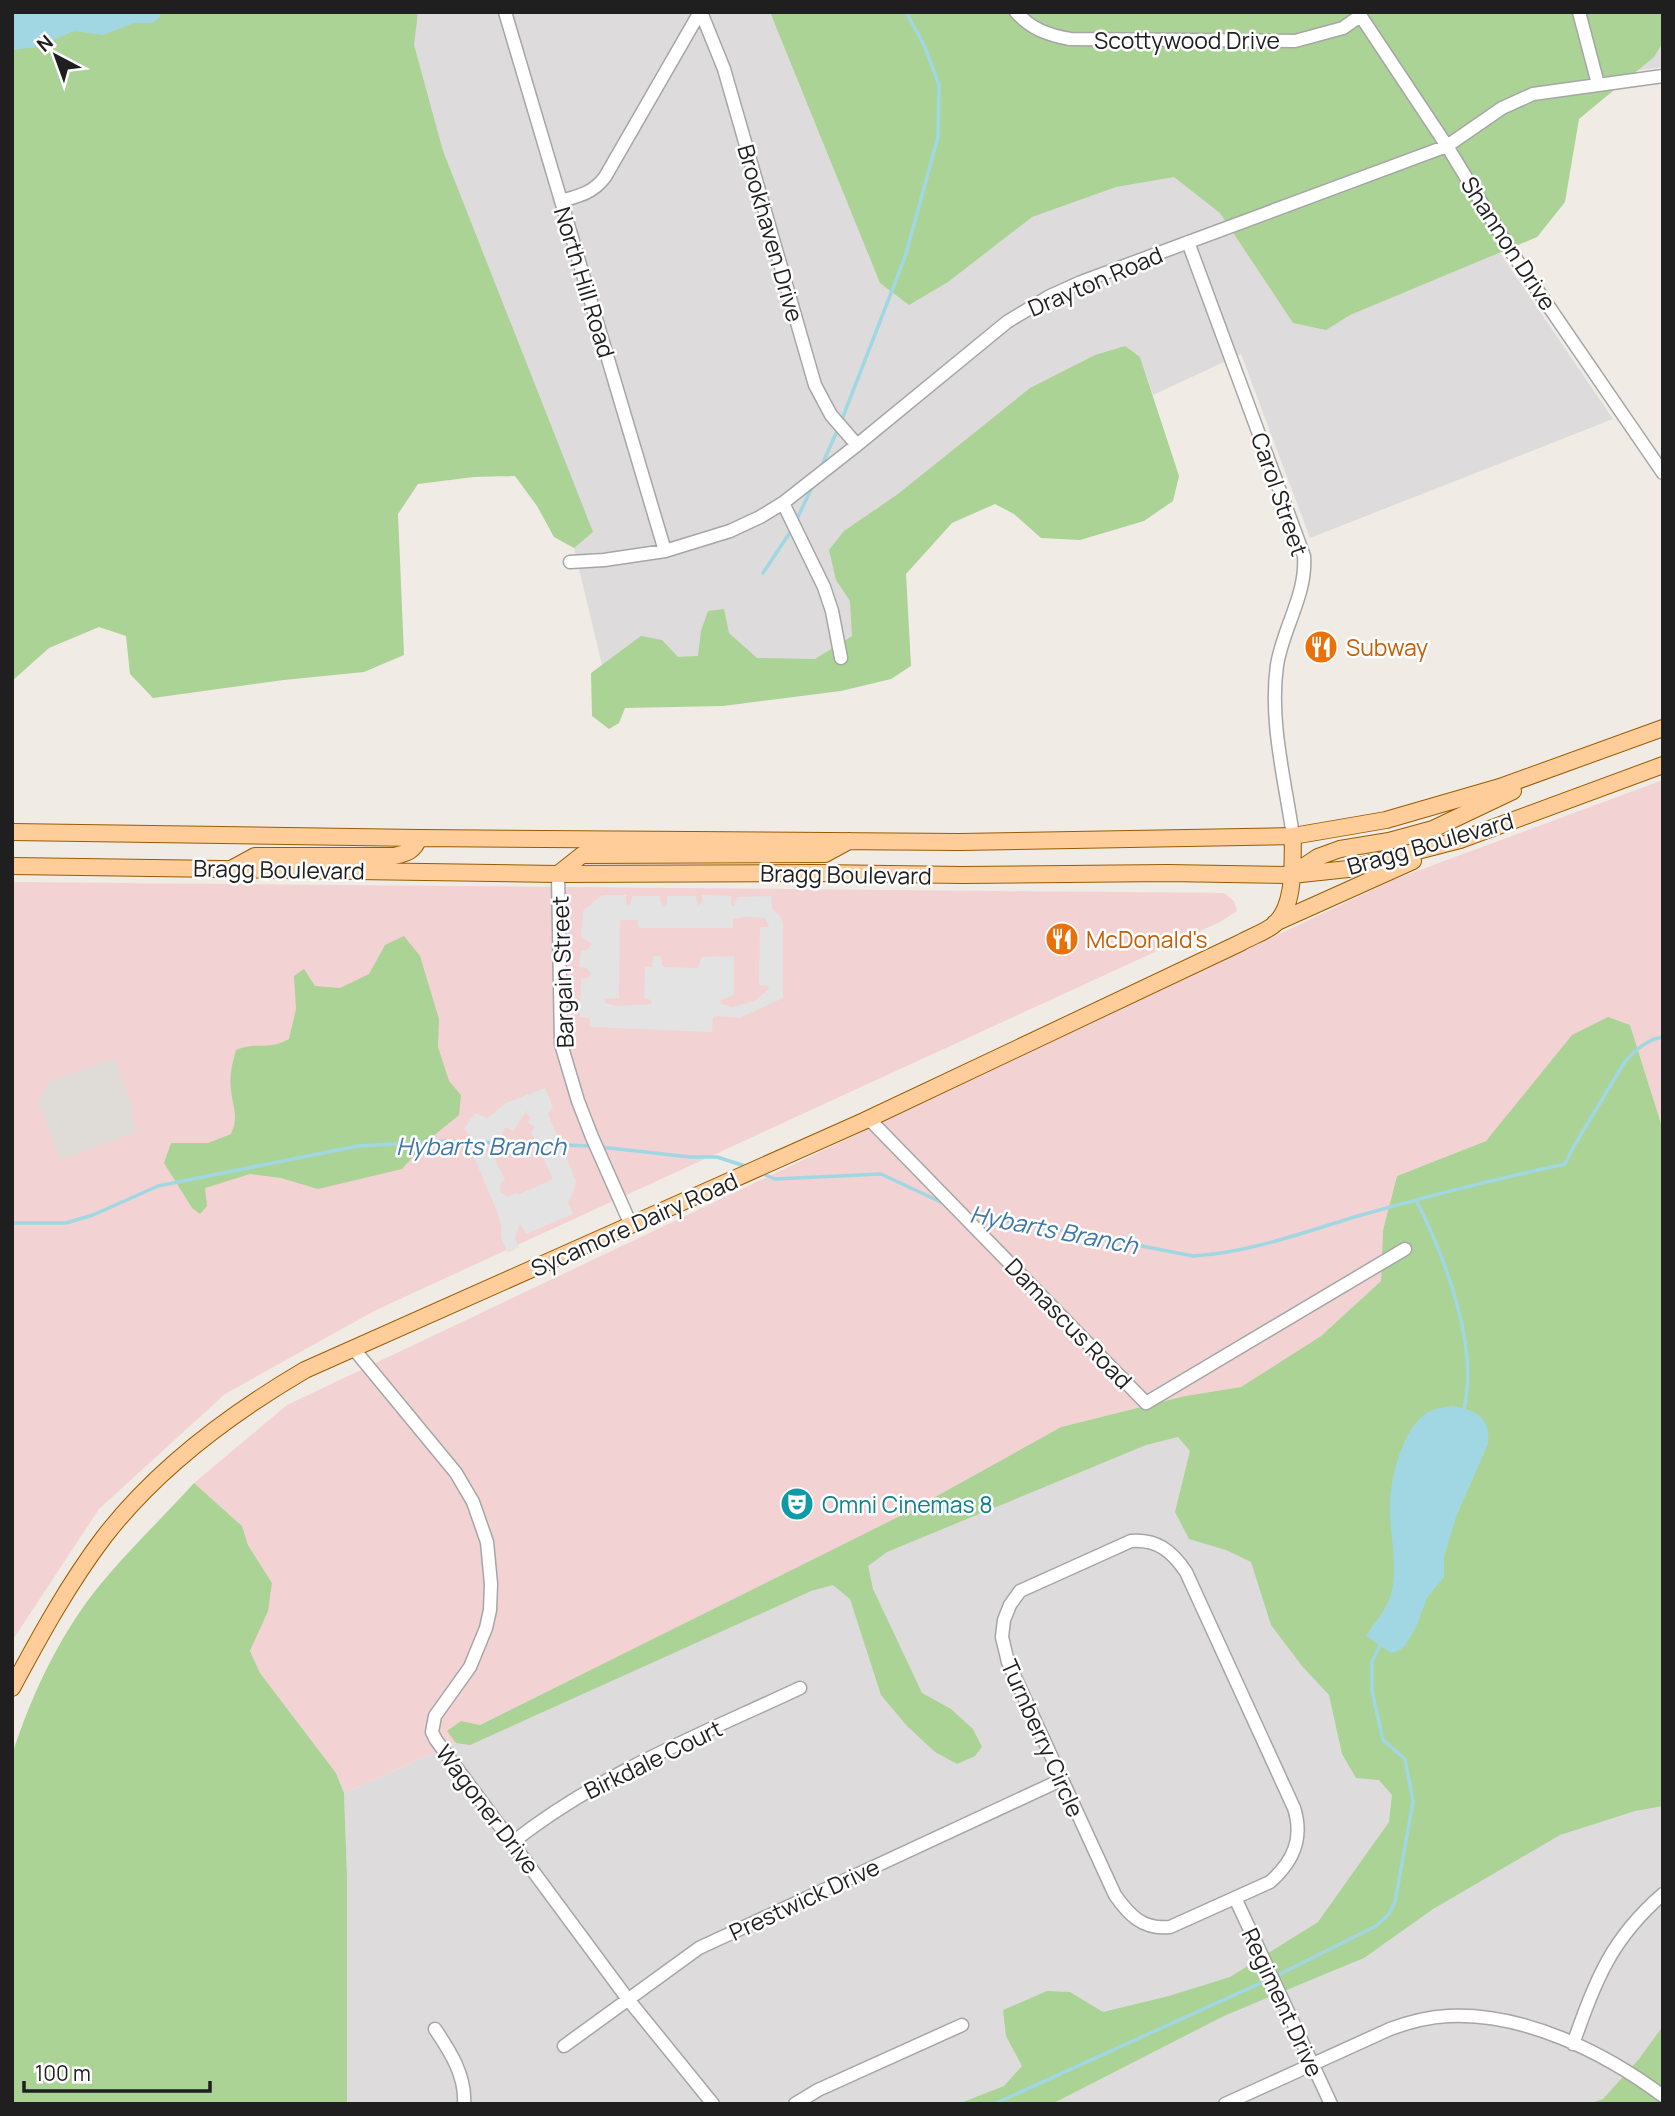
<svg xmlns="http://www.w3.org/2000/svg" width="1675" height="2116" font-family="Manrope,sans-serif">
	<rect width="100%" height="100%" fill="#f0ebe4"/>
	<path fill="#dddbdc" d="M 387,12 L 1663,12 L 1663,67 L 1507,89 L 1565,202 L 1537,237 L 1500,253 L 1613,419 L 1310,538 L 1241,354 L 1153,395 L 1140,357 L 875,509 L 911,666 L 602,665 L 574,548 Z
		M 1185,1396 L 1663,1657 L 1663,2104 L 1052,2104 L 1224,2016 L 1364,1958 L 995,2104 L 347,2104 L 347,1875 L 344,1793 L 456,1743 Z"/>
	<path fill="#f3d2d3" d="M 1663,780 L 1663,1130 L 1630,1025 L 1527,1093 L 1486,1141 L 1397,1176 L 1383,1230 L 1381,1281 L 1321,1336 L 1241,1387 L 1185,1396 L 1061,1427 L 908,1512 L 480,1725 L 461,1721 L 448,1731 L 456,1743 L 344,1793 L 336,1773 L 260,1673 L 250,1651 L 258,1631 L 272,1583 L 248,1545 L 242,1526 L 194,1483 L 287,1405 L 1393,880 Z
		M 12,882 L 1224,893 L 1234,901 L 1237,911 L 1220,922 L 376,1310 L 225,1394 L 99,1509 L 12,1641 Z"/>
	<path fill="#dfdbd6" d="M 115,1058 L 133,1110 L 130,1112 L 137,1132 L 60,1160 L 38,1101 L 49,1082 Z"/>
	<path fill="#abd395" d="M 12,12 L 418,12 L 414,45 L 443,151 L 593,532 L 574,548 L 554,537 L 537,506 L 515,476 L 474,477 L 418,484 L 398,514 L 404,655 L 364,672 L 284,680 L 153,698 L 130,674 L 126,636 L 99,627 L 49,648 L 12,681 Z
		M 770,12 L 1663,12 L 1663,42 L 1654,57 L 1579,119 L 1565,202 L 1537,237 L 1350,315 L 1326,330 L 1293,323 L 1220,213 L 1174,177 L 1116,187 L 1032,217 L 948,282 L 909,305 L 880,283 Z
		M 1125,346 L 1140,357 L 1179,476 L 1173,501 L 1144,521 L 1080,540 L 1041,538 L 1014,514 L 995,504 L 952,523 L 906,574 L 911,666 L 891,679 L 841,691 L 723,706 L 625,708 L 619,723 L 609,729 L 592,716 L 591,673 L 641,636 L 662,640 L 678,657 L 698,656 L 701,631 L 708,611 L 724,609 L 729,633 L 757,658 L 815,659 L 852,636 L 850,601 L 836,580 L 829,550 L 844,531 L 898,494 L 1030,388 L 1095,355 Z
		M 404,936 L 420,956 L 439,1019 L 438,1047 L 449,1081 L 461,1095 L 459,1115 L 426,1142 L 402,1169 L 318,1189 L 281,1178 L 250,1174 L 205,1188 L 207,1206 L 200,1214 L 192,1208 L 164,1163 L 171,1143 L 208,1143 L 231,1134 C 239,1116 233,1109 231,1090 C 229,1076 232,1064 236,1050 C 256,1041 269,1051 289,1039 L 296,1009 L 294,976 L 304,969 L 315,986 L 340,988 L 369,974 L 385,945 Z
		M 1608,1017 L 1630,1025 L 1663,1130 L 1663,1806 L 1635,1811 L 1560,1835 L 1433,1909 L 1364,1958 L 1224,2016 L 1052,2104 L 958,2104 L 1004,2086 L 1022,2066 L 1006,2036 L 1003,2010 L 1047,1991 L 1070,1992 L 1103,2012 L 1169,1996 L 1230,1977 L 1318,1922 L 1389,1822 L 1392,1795 L 1379,1780 L 1356,1778 L 1342,1754 L 1329,1695 L 1302,1666 L 1271,1625 L 1251,1562 L 1226,1550 L 1189,1539 L 1175,1512 L 1190,1451 L 1178,1437 L 1146,1445 L 887,1552 L 868,1566 L 873,1589 L 922,1693 L 951,1709 L 973,1729 L 982,1747 L 975,1756 L 957,1764 L 935,1752 L 907,1726 L 881,1695 L 850,1599 L 833,1585 L 811,1591 L 470,1745 L 456,1743 L 447,1731 L 461,1721 L 480,1725 L 908,1512 L 1061,1427 L 1185,1396 L 1241,1387 L 1321,1336 L 1381,1281 L 1383,1230 L 1397,1176 L 1486,1141 L 1572,1035 Z
		M 194,1483 L 242,1526 L 248,1545 L 272,1583 L 268,1611 L 250,1651 L 260,1673 L 336,1773 L 344,1793 L 347,1875 L 347,2104 L 12,2104 L 12,1755 C 33,1690 64,1625 110,1573 C 137,1542 167,1513 194,1483 Z
		M 1663,2026 L 1663,2104 L 1588,2104 L 1603,2099 L 1639,2059 Z"/>
	<path fill="#e3e3e3" fill-rule="evenodd" d="M 602,895 L 626,895 L 626,903 L 628,905 L 631,904 L 632,896 L 660,896 L 660,902 L 664,906 L 667,903 L 667,896 L 696,896 L 698,906 L 702,902 L 702,895 L 731,896 L 731,904 L 734,906 L 737,897 L 771,896 L 772,909 L 780,916 L 783,923 L 783,998 L 740,1018 L 717,1016 L 713,1018 L 712,1032 L 590,1027 L 590,1018 L 580,1017 L 581,979 L 588,978 L 591,974 L 586,968 L 579,967 L 581,950 L 586,951 L 592,944 L 581,937 L 583,911 ZM 746,917 L 765,918 L 769,927 L 760,927 L 759,985 L 768,986 L 769,989 L 754,1001 L 733,1007 L 721,1004 L 720,1000 L 734,995 L 734,956 L 701,957 L 698,968 L 664,967 L 662,965 L 661,956 L 653,956 L 652,967 L 645,967 L 644,998 L 651,1000 L 652,1004 L 616,1006 L 605,1003 L 604,999 L 619,998 L 620,920 L 638,920 L 638,927 L 642,928 L 733,928 L 733,919 Z
		M 545,1088 L 553,1107 L 548,1114 L 576,1181 L 573,1194 L 568,1202 L 573,1214 L 526,1234 L 521,1225 L 519,1225 L 515,1238 L 519,1247 L 508,1253 L 501,1237 L 501,1224 L 496,1209 L 471,1150 L 472,1138 L 464,1129 L 475,1113 L 487,1118 L 506,1103 ZM 528,1108 L 526,1113 L 531,1118 L 528,1122 L 535,1127 L 531,1132 L 553,1179 L 518,1195 L 516,1193 L 508,1197 L 500,1191 L 500,1184 L 505,1180 L 495,1159 L 485,1154 L 490,1141 L 498,1144 L 505,1127 L 514,1131 Z"/>
	<path fill="#a1d7e2" d="M 12,12 L 162,12 L 159,18 L 152,23 L 134,23 L 103,35 L 74,31 L 37,47 L 12,50 Z
		M 1453,1406 C 1477,1411 1491,1417 1488,1444 L 1456,1517 L 1444,1557 L 1444,1577 L 1427,1598 L 1416,1627 L 1405,1646 L 1398,1651 L 1391,1653 L 1366,1636 C 1374,1623 1387,1609 1391,1594 C 1398,1569 1391,1540 1390,1514 C 1388,1486 1401,1428 1428,1412 C 1436,1408 1445,1407 1453,1406 Z"/>
	<g fill="none" stroke-linecap="round" stroke-linejoin="round">
		<path stroke="#a1d7e2" stroke-width="3.5" d="M 841,422 L 905,257 L 938,137 L 939,85 L 925,47 L 906,12
			M 821,467 L 838,429
			M 796,521 L 814,483
			M 763,573 L 791,531
			M 600,1147 L 690,1157 L 717,1157 L 748,1167
			M 761,1173 L 775,1179 L 881,1174 L 945,1204
			M 1416,1200 C 1444,1255 1481,1350 1463,1412
			M 971,1216 L 1029,1224 L 1193,1256 C 1249,1253 1304,1232 1358,1216 C 1427,1196 1496,1179 1565,1164 L 1574,1146 L 1624,1063 C 1634,1051 1647,1039 1663,1037
			M 12,1223 L 66,1223 L 93,1215 L 158,1186 L 358,1146 L 443,1141 L 592,1146
			M 994,2104 L 1276,1976 L 1376,1926 L 1389,1914 L 1395,1902 L 1413,1802 L 1405,1759 L 1383,1740 L 1372,1691 L 1372,1662 L 1381,1643"/>
		<defs>
			<path id="minor" d="M 505,12 L 665,551
				M 701,12 L 724,69 L 815,385 L 831,415 L 857,445
				M 1016,12 C 1031,29 1048,35 1070,39 L 1295,41 L 1343,28 L 1360,16
				M 1358,12 L 1447,146 L 1512,253 L 1663,473
				M 1579,12 L 1598,84
				M 561,201 C 579,196 593,193 605,177 L 700,12
				M 1188,242 L 1304,556 C 1307,594 1283,628 1277,665 C 1269,721 1285,780 1293,836
				M 783,503 L 824,587 L 832,611 L 841,658
				M 570,562 L 604,560 L 665,551 L 730,531 L 760,517 L 783,503 L 857,445 L 1007,322 L 1050,296 L 1081,282 L 1447,146 L 1502,108 L 1533,94 L 1663,76
				M 558,874 L 561,1044 L 578,1101 L 592,1137 L 631,1225
				M 869,1119 L 1146,1403 L 1405,1249
				M 353,1348 L 456,1473 L 473,1502 L 487,1542 L 491,1584 L 490,1610 L 486,1628 L 470,1667 L 435,1716 L 432,1732 L 436,1740 L 627,1998 L 713,2104
				M 1131,1541 C 1157,1539 1172,1551 1186,1572 L 1294,1808 C 1304,1839 1293,1862 1270,1882 L 1170,1927 C 1143,1930 1129,1915 1115,1895 L 1008,1662 L 1002,1637 L 1004,1620 L 1010,1605 L 1020,1591 Z
				M 513,1842 C 599,1774 702,1734 800,1688
				M 1236,1900 L 1331,2104
				M 435,2029 C 450,2051 466,2076 464,2104
				M 1573,2044 C 1596,1980 1610,1940 1663,1894
				M 564,2046 L 699,1948 L 1061,1780
				M 795,2104 L 818,2090 L 962,2025
				M 1225,2104 L 1390,2029 C 1409,2022 1428,2017 1448,2016 C 1523,2012 1604,2052 1663,2096"/>
			<path id="major" d="M 12,832 L 419,838 L 959,842 L 1293,836 L 1386,820 L 1500,787 L 1663,728
				M 12,866 L 558,874 L 816,873 L 962,875 L 1167,873 L 1292,875 L 1348,869 L 1460,840 L 1663,765
				M 231,869 L 255,856 L 394,856 C 408,853 414,851 419,838
				M 1294,873 L 1318,857 L 1340,849 L 1389,841 L 1433,829 L 1513,791
				M 558,874 L 582,855 L 825,854 L 849,841
				M 1275,923 L 1413,861
				M 12,1688 C 40,1636 69,1583 104,1537 C 158,1467 230,1414 305,1370 L 864,1121 L 1240,943 C 1250,937 1266,932 1275,924 C 1296,904 1292,862 1293,836"/>
		</defs>
		<use href="#minor" stroke="#a6a6a6" stroke-width="15"/>
		<use href="#major" stroke="#995c00" stroke-width="18"/>
		<use href="#minor" stroke="#fff" stroke-width="12"/>
		<use href="#major" stroke="#ffcd9a" stroke-width="16"/>
	</g>
	<defs>
		<symbol id="restaurant-disc" viewBox="-11 -11 22 22"><circle r="9.5" fill="#e8710a" stroke="#fff"/><path d="M-5-6h1v4h1v-4h1v4h1v-4h1v5L-1.5 .5V6h-2V.5L-5-1ZM5-6V6H3V1.5H1.5Q1.5-4 5-6Z" fill="#fff"/></symbol>
		<symbol id="theatre-disc" viewBox="-11 -11 22 22"><circle r="9.5" fill="#0f9aa8" stroke="#fff"/><path d="M-5-5.5Q0-4 5-5.5V0Q5 5 0 6Q-5 5-5 0ZM-3.3-2.5H-1v1.5H-3.3ZM1-2.5H3.3v1.5H1ZM-2.8 1Q0 5.5 2.8 1Z" fill="#fff"/></symbol>
	</defs>
	<g fill-rule="evenodd">
		<use href="#restaurant-disc" x="1302" y="628" width="38" height="38"/>
		<use href="#restaurant-disc" x="1043" y="920" width="38" height="38"/>
		<use href="#theatre-disc" x="778" y="1485" width="38" height="38"/>
	</g>
	<g text-anchor="middle" dominant-baseline="central" stroke-width="5" stroke-linejoin="round" paint-order="stroke">
		<g font-size="23" fill="#1f1f1f" stroke="#fff">
			<text x="1187" y="40">Scottywood Drive</text>
			<text transform="translate(771 233) rotate(74)">Brookhaven Drive</text>
			<text transform="translate(1509 243) rotate(57)">Shannon Drive</text>
			<text transform="translate(1095 281) rotate(-23)">Drayton Road</text>
			<text transform="translate(585 282) rotate(73)">North Hill Road</text>
			<text transform="translate(1280 494) rotate(71)">Carol Street</text>
			<text transform="translate(1430 843) rotate(-16)">Bragg Boulevard</text>
			<text transform="translate(279 869) rotate(1)">Bragg Boulevard</text>
			<text transform="translate(846 874) rotate(1)">Bragg Boulevard</text>
			<text transform="translate(562 972) rotate(-92)">Bargain Street</text>
			<text transform="translate(634 1224) rotate(-24)">Sycamore Dairy Road</text>
			<text transform="translate(1069 1323) rotate(46)">Damascus Road</text>
			<text transform="translate(1043 1738) rotate(66)">Turnberry Circle</text>
			<text transform="translate(653 1759) rotate(-26)">Birkdale Court</text>
			<text transform="translate(488 1809) rotate(53)">Wagoner Drive</text>
			<text transform="translate(804 1899) rotate(-25)">Prestwick Drive</text>
			<text transform="translate(1283 2002) rotate(65)">Regiment Drive</text>
		</g>
		<g font-size="23" fill="#c56008" stroke="#fff" text-anchor="start">
			<text x="1346" y="647">Subway</text>
			<text x="1086" y="939">McDonald's</text>
		</g>
		<g font-size="23" fill="#0d838f" stroke="#fff" text-anchor="start">
			<text x="822" y="1504">Omni Cinemas 8</text>
		</g>
		<g font-size="24" font-style="italic" fill="#3e78a6" stroke="#fff">
			<text x="481" y="1145">Hybarts Branch</text>
			<text transform="translate(1054 1229) rotate(11)">Hybarts Branch</text>
		</g>
	</g>
	<rect width="1675" height="2116" fill="none" stroke="#1f1f1f" stroke-width="28"/>
	<g transform="translate(56 56) rotate(319)" stroke="#ffffff" stroke-width="5" paint-order="stroke">
	<path d="M0-5L12 26L0 18L-12 26Z" fill="#1f1f1f"/>
	<text y="-10" font-size="19" font-weight="bold" text-anchor="middle" fill="#1f1f1f">N</text>
	</g>
	<path d="M24 2081v10h186v-10" fill="none" stroke="#1f1f1f" stroke-width="3.5"/>
	<text x="35" y="2081" font-size="21" fill="#1f1f1f" stroke="#ffffff" stroke-width="5" paint-order="stroke">100 m</text>
</svg>
